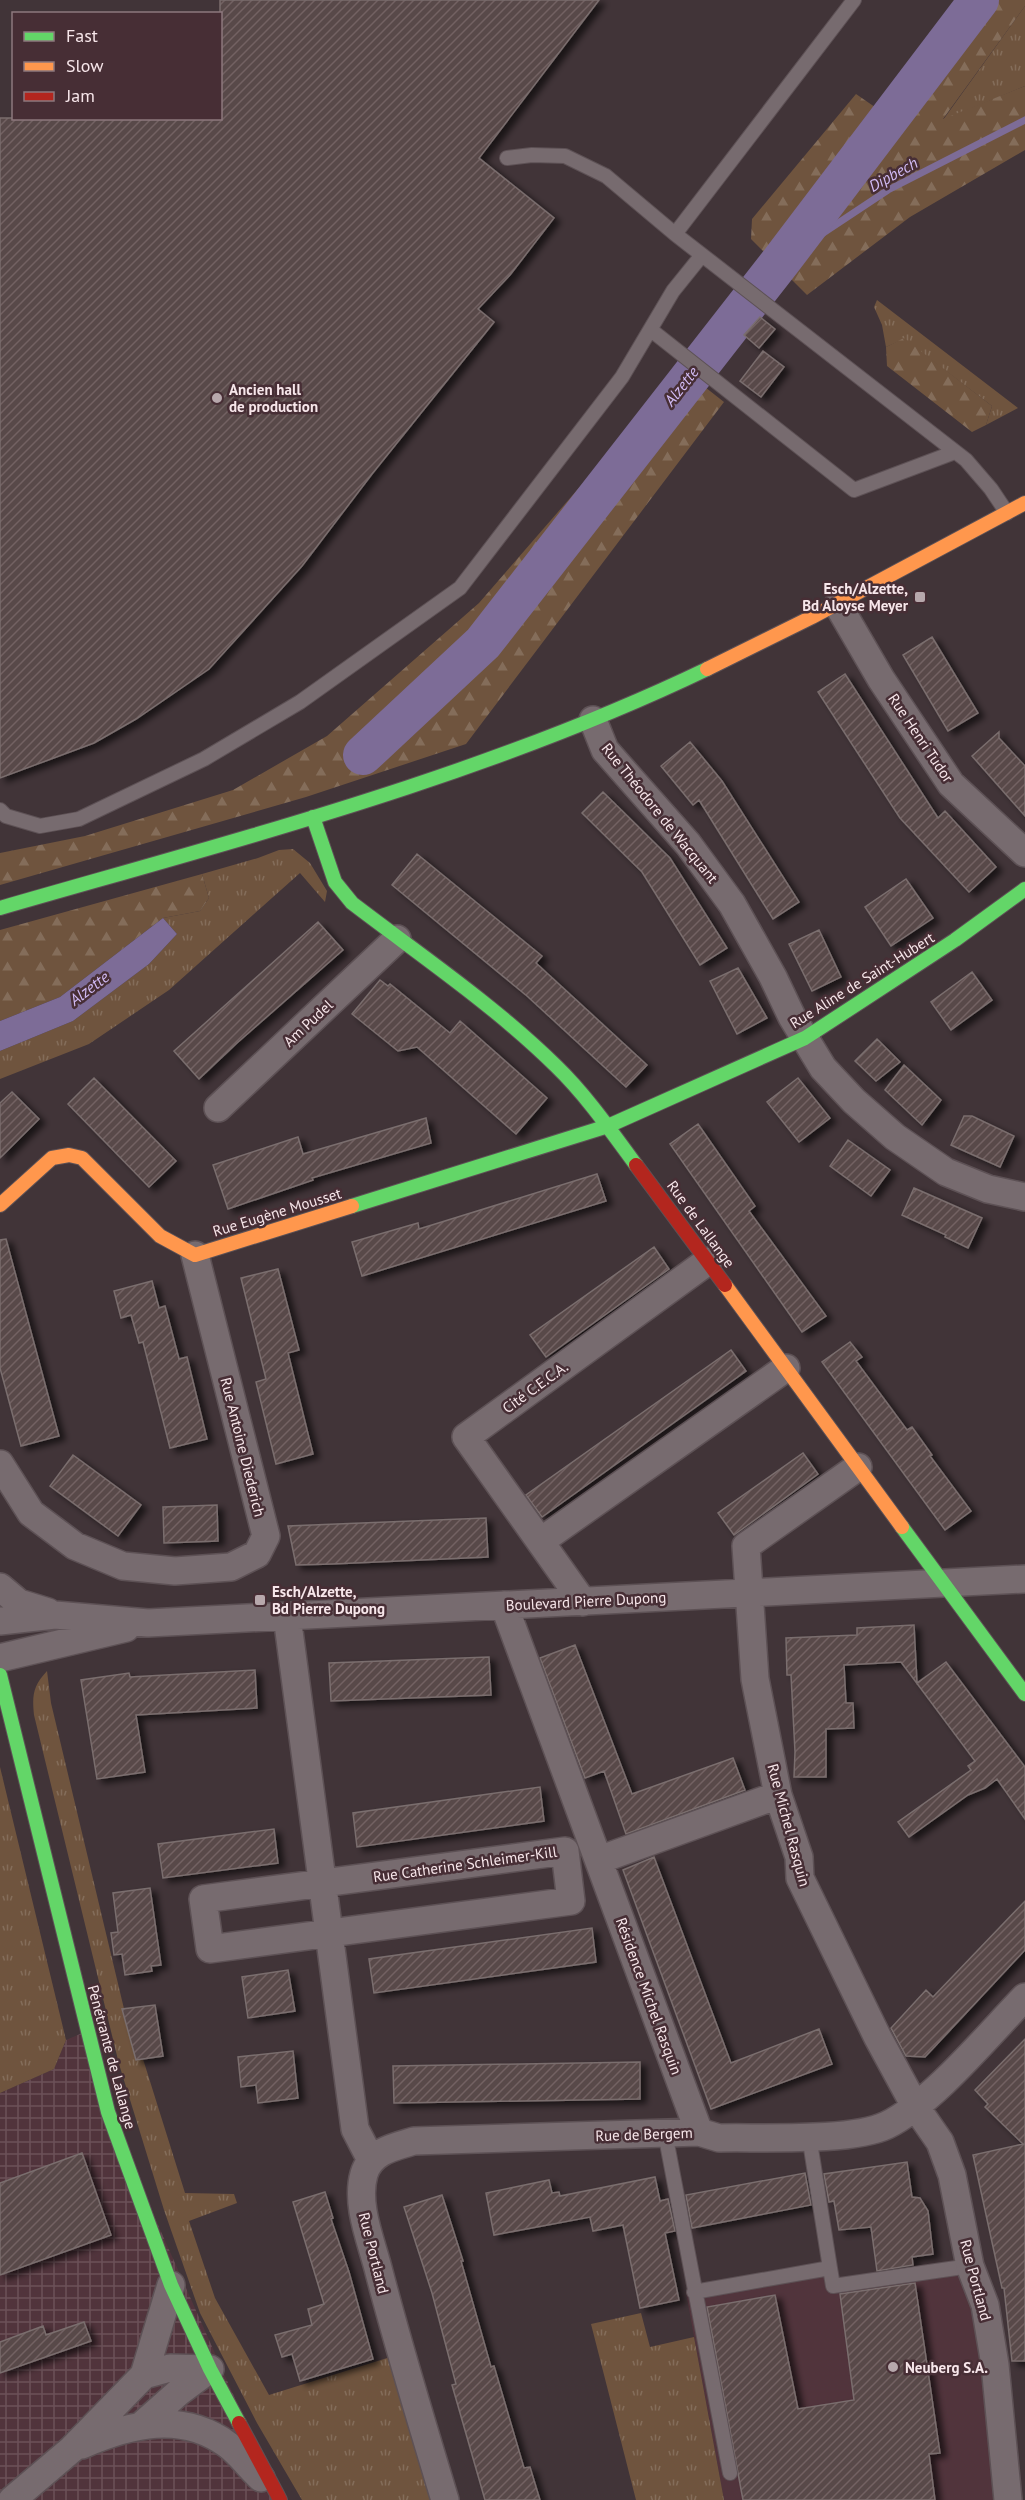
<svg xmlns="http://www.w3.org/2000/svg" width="1025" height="2500" font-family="'PT Sans',sans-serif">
	<defs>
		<pattern id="industrial-grid" width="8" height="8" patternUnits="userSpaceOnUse" patternTransform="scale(1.5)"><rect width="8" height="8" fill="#51343c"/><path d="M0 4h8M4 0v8" fill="none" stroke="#6b5158"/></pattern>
		<pattern id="grass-tufts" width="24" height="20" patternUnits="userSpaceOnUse" patternTransform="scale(1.5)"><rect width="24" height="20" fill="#6f543e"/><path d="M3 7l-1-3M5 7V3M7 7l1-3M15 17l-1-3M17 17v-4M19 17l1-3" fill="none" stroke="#846d5a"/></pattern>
		<pattern id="forest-firs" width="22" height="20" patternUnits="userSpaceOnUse" patternTransform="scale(1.5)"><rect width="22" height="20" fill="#6f543e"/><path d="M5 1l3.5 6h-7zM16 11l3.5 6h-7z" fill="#846d5a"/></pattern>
		<pattern id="building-hatch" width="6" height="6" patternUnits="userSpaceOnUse" patternTransform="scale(1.5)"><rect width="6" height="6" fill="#594848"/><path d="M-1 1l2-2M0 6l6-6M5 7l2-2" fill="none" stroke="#726263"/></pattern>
		<filter id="shadow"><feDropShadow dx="6" dy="4" stdDeviation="3" flood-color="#0009"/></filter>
	</defs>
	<rect width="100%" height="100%" fill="#413438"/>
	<path fill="#51343c" d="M 970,2266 L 1008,2500 L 724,2500 L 686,2293 L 830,2268 L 833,2286 Z"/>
	<path fill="url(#industrial-grid)" d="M 87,2031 L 108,2112 L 280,2500 L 0,2500 L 0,2093 L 54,2069 L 66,2040 Z"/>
	<path fill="url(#grass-tufts)" d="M 1025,6 L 1025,86 L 943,120 Z
		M 877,300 L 1018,408 L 986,425 L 992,406 L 904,339 L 886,347 L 882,325 L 874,307 Z
		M 293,849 L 310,863 L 327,891 L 325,902 L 300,873 L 169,990 L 89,1044 L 0,1079 L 0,1051 L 73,1021 L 149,964 L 177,934 L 163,918 L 200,911 L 209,898 L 202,874 L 258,858 L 279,850 Z
		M 47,1671 L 51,1703 L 136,2059 L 143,2059 L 185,2193 L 234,2194 L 237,2203 L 189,2221 L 215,2298 L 269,2395 L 400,2354 L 445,2500 L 302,2500 L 257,2423 L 200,2313 L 164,2210 L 119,2064 L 34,1715 C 32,1695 33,1686 47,1671 Z
		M 0,1767 L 66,2040 L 54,2069 L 0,2093 Z
		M 641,2313 L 650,2347 L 694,2337 L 724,2500 L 636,2500 L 591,2324 Z"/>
	<path fill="url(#forest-firs)" d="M 959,0 L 1025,0 L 1025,6 L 943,119 L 1025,86 L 1025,150 L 910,217 L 807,295 L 751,239 L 752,219 L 856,94 L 885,114 Z
		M 904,338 L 992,406 L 986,425 L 972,432 L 887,366 L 886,347 Z
		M 682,369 L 724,402 L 466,744 L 306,797 L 0,885 L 0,853 L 85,836 L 233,790 L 327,736 L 479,603 Z
		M 202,874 L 209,898 L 200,911 L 163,918 L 60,997 L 0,1021 L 0,930 Z"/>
	<path fill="#7d6c97" d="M 163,918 L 177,934 L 149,964 L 73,1021 L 0,1051 L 0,1021 L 60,997 Z"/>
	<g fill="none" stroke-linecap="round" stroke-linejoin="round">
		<path stroke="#7d6c97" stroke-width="7" d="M 781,261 L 888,190 L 1025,120"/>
		<path stroke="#7d6c97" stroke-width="40" d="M 363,755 L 483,643 L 781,261 L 979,0"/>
	</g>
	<path fill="url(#building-hatch)" stroke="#7a6e6e" stroke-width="1.5" filter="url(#shadow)" d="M 220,0 L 599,0 L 479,158 L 554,218 L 510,275 L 478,309 L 494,322 L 372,474 L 302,566 L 209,669 L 136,719 L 94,743 L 0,778 L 0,118 L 220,118 Z
		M 760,317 L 775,329 L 759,348 L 744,335 Z
		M 763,351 L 784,367 L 761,397 L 740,381 Z
		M 932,637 L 978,713 L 948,731 L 903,655 Z
		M 845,674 L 938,818 L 945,811 L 996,867 L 969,892 L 900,818 L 818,692 Z
		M 999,732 L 999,738 L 1025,766 L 1025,816 L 972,756 Z
		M 690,742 L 722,781 L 799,902 L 773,919 L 699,800 L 693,805 L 661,766 Z
		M 603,792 L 670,858 L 727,948 L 700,965 L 642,872 L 582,813 Z
		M 417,854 L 542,956 L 536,963 L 647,1065 L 626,1087 L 527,996 L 392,885 Z
		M 906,879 L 933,918 L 891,946 L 865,907 Z
		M 318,922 L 343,950 L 237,1043 L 199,1079 L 174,1051 Z
		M 819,930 L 841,977 L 812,991 L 789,944 Z
		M 738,968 L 767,1018 L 737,1034 L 710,981 Z
		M 972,972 L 992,1000 L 951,1030 L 931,1002 Z
		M 380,980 L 388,986 L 390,984 L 450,1033 L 460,1021 L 547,1098 L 516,1134 L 417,1047 L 398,1051 L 352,1014 Z
		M 877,1039 L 900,1062 L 876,1081 L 855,1061 Z
		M 904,1065 L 941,1100 L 922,1125 L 885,1090 Z
		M 94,1078 L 176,1161 L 149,1187 L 68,1104 Z
		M 798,1078 L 830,1118 L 799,1142 L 767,1102 Z
		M 12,1092 L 39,1119 L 0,1158 L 0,1103 Z
		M 964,1116 L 972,1116 L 1014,1136 L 1000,1167 L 951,1145 Z
		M 426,1118 L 431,1143 L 312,1178 L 313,1180 L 228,1209 L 213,1165 L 298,1137 L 303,1154 Z
		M 698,1124 L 755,1206 L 749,1211 L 826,1316 L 802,1332 L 670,1144 Z
		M 848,1140 L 890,1170 L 871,1196 L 830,1166 Z
		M 597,1174 L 606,1201 L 362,1276 L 352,1242 L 418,1223 L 419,1229 Z
		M 914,1188 L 982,1218 L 968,1248 L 945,1237 L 946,1235 L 902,1215 Z
		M 6,1239 L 59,1436 L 21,1446 L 0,1368 L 0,1240 Z
		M 654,1247 L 669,1269 L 546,1357 L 530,1335 Z
		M 278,1269 L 299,1350 L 288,1353 L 313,1454 L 276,1464 L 256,1382 L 266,1379 L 241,1278 Z
		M 152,1281 L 159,1308 L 165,1306 L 179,1359 L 187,1357 L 207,1439 L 170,1448 L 143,1342 L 139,1343 L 131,1315 L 121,1318 L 114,1291 Z
		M 850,1342 L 862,1357 L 856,1361 L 907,1430 L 912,1427 L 932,1455 L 930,1456 L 971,1511 L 945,1530 L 822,1362 Z
		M 731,1350 L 746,1371 L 542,1517 L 526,1495 Z
		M 803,1453 L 818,1474 L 734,1535 L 718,1513 Z
		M 73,1455 L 141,1505 L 118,1536 L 50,1486 Z
		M 217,1505 L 218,1541 L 164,1543 L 163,1507 Z
		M 486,1518 L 488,1557 L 332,1564 L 296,1565 L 288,1526 Z
		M 914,1625 L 917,1683 L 946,1662 L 1025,1767 L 1025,1819 L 997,1779 L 985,1788 L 968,1795 L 909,1837 L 898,1822 L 971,1770 L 968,1766 L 975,1761 L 901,1662 L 844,1665 L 846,1703 L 853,1703 L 854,1728 L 826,1729 L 826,1777 L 794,1777 L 795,1752 L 791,1675 L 787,1675 L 786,1638 L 857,1635 L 857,1628 Z
		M 575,1645 L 632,1794 L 733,1758 L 745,1790 L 626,1834 L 604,1771 L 585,1778 L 540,1658 Z
		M 489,1657 L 491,1695 L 331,1701 L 329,1663 Z
		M 255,1670 L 257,1708 L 136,1715 L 145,1772 L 97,1779 L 81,1680 L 129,1673 L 130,1677 Z
		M 540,1787 L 544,1821 L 357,1847 L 353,1813 Z
		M 274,1829 L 278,1863 L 163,1878 L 158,1844 Z
		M 654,1857 L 731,2063 L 819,2029 L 832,2064 L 711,2109 L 623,1870 Z
		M 150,1888 L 161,1965 L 151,1966 L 152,1971 L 125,1975 L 122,1954 L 114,1955 L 111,1933 L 118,1932 L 113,1893 Z
		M 1025,1901 L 1025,1950 L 925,2057 L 906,2056 L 891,2028 L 926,1990 L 933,1997 Z
		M 592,1928 L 596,1962 L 374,1993 L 369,1959 Z
		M 288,1970 L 295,2011 L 248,2018 L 242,1977 Z
		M 155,2005 L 163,2056 L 136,2060 L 122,2009 Z
		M 1025,2039 L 1025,2361 L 1012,2361 L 1004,2288 L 1002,2288 L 973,2155 L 1023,2144 L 985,2107 L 988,2104 L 975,2090 Z
		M 293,2051 L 298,2098 L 258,2103 L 256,2085 L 241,2087 L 238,2057 Z
		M 640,2062 L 640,2099 L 394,2103 L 393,2066 Z
		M 82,2153 L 111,2235 L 0,2275 L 0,2183 Z
		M 907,2162 L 912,2197 L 920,2198 L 928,2211 L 933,2254 L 912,2257 L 913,2265 L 877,2271 L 871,2227 L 839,2230 L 834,2201 L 829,2202 L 824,2174 Z
		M 805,2173 L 811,2205 L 692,2228 L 686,2195 Z
		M 655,2177 L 660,2201 L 668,2199 L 675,2231 L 665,2233 L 679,2300 L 640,2308 L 623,2225 L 593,2231 L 590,2217 L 494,2235 L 486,2193 L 549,2180 L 552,2193 L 559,2192 L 560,2196 Z
		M 325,2192 L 333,2218 L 331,2219 L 349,2272 L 373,2359 L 300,2381 L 292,2354 L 282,2357 L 275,2335 L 312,2325 L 308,2309 L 324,2304 L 293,2202 Z
		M 442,2195 L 463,2261 L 461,2261 L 491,2367 L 494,2366 L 524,2468 L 530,2467 L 540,2500 L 485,2500 L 452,2385 L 456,2384 L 432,2293 L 404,2207 Z
		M 915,2283 L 940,2453 L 929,2454 L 935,2500 L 743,2500 L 707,2307 L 775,2295 L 798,2409 L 854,2400 L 840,2294 Z
		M 84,2322 L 91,2341 L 0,2373 L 0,2342 L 43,2326 L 46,2335 Z"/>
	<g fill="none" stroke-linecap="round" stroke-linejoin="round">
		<defs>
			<path id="lane" d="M 507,158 L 532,155 L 565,156 L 606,176 L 675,234 L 966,460 L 991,489 L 1007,513
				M 675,234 L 854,0
				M 651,330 L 854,490 L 955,452
				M 0,810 L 6,816 L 40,826 L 79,819 L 204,759 L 300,702 L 460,588 L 622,377 L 673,291 L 702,255
				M 665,2133 L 730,2473
				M 809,2136 L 830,2268
				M 694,2292 L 830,2268 L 833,2286 L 970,2266"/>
			<path id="street" d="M 838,605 L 881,679 L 951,784 L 1025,853
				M 593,720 L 605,750 L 688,844 L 732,904 L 773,977 L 792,1017 L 823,1068 L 854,1101 L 895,1137 L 946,1172 L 988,1189 L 1025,1197
				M 218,1108 L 397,939
				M 0,1464 L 31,1513 L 75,1546 L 123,1566 L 175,1571 L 231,1567 L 257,1554 L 266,1536 L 195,1255
				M 858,1467 L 746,1546 L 755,1679 L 778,1795 L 799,1857 L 800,1878 L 877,2036 L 915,2106 L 940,2142 L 952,2175 L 970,2266 L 985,2305 L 995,2365 L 1008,2500
				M 541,1541 L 786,1368
				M 0,1587 L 19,1603 L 48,1612
				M 583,1602 L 466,1437 L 708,1261
				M 504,1605 L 699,2132
				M 287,1616 L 355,2129 L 371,2160
				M 0,1621 L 55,1615 L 148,1623 L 1025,1579
				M 0,1658 L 126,1628
				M 565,1851 L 571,1901 L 210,1949 L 203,1899 Z
				M 599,1860 L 778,1795
				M 144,2375 L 170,2368 L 210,2369
				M 143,2424 L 179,2392 L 210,2369
				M 82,2445 C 130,2424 182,2411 228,2445 C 240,2454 250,2468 261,2478
				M 12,2500 L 72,2449 L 144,2375 L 171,2285
				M 445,2500 C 422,2424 399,2349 379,2272 C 372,2243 355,2205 364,2174 C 371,2151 394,2147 414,2141 L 699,2132 L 719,2138 C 761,2137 852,2142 887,2125 C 932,2103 989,2034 1025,1997"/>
			<path id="fast" d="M 313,817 L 335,882 L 352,903 C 420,955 494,1005 556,1066 C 586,1095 611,1131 636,1165
				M 0,908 C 239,839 482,777 707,669
				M 352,1206 L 608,1126 L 805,1038 L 955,940 L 1025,889
				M 902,1527 L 1025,1694
				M 0,1675 L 108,2112 L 171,2285 L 210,2369 L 239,2423"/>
			<path id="slow" d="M 707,669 L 812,617 L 1025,503
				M 0,1205 L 52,1158 L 69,1155 L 82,1158 L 160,1236 L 195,1255 L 352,1206
				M 725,1285 L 902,1527"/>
			<path id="jam" d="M 636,1165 L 725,1285
				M 239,2423 L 277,2494
				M 277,2494 L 280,2500"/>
		</defs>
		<use href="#lane" stroke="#5d5155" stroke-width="16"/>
		<use href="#street" stroke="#5d5155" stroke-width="30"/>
		<use href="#fast" stroke="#5d5155" stroke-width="16"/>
		<use href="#slow" stroke="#5d5155" stroke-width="16"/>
		<use href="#jam" stroke="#5d5155" stroke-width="16"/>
		<use href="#lane" stroke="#776b6f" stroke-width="14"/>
		<use href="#street" stroke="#776b6f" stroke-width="27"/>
		<use href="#fast" stroke="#63d668" stroke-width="14"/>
		<use href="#slow" stroke="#ff974d" stroke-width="14"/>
		<use href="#jam" stroke="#b3261e" stroke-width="14"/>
	</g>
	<g fill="#b7a8ac" stroke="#472e35" stroke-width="2">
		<circle cx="217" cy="398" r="6"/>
		<rect x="914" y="591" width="12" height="12" rx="3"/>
		<rect x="254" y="1594" width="12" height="12" rx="3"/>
		<circle cx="893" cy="2367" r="6"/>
	</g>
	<g text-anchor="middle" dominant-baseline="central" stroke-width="5" stroke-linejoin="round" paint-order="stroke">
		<g font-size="15" font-weight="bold" fill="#f7e6ea" stroke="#472e35" text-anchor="start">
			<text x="229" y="389">Ancien hall<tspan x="229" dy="17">de production</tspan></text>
			<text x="908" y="588" text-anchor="end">Esch/Alzette,<tspan x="908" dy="17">Bd Aloyse Meyer</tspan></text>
			<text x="272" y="1591">Esch/Alzette,<tspan x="272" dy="17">Bd Pierre Dupong</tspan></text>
			<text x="905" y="2367">Neuberg S.A.</text>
		</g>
		<g font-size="15" fill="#f7e6ea" stroke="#472e35">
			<text transform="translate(921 738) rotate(56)">Rue Henri Tudor</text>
			<text transform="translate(660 813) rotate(51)">Rue Théodore de Wacquant</text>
			<text transform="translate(862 980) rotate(-32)">Rue Aline de Saint-Hubert</text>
			<text transform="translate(308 1023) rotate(-43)">Am Pudel</text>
			<text transform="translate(277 1212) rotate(-17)">Rue Eugène Mousset</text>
			<text transform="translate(701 1224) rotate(54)">Rue de Lallange</text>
			<text transform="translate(535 1387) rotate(-36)">Cité C.E.C.A.</text>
			<text transform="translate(243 1447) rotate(76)">Rue Antoine Diederich</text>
			<text transform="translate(586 1601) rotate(-3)">Boulevard Pierre Dupong</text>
			<text transform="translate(789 1825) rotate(75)">Rue Michel Rasquin</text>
			<text transform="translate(465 1864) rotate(-8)">Rue Catherine Schleimer-Kill</text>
			<text transform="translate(649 1996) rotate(70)">Résidence Michel Rasquin</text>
			<text transform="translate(112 2057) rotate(75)">Pénétrante de Lallange</text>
			<text transform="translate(644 2134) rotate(-2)">Rue de Bergem</text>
			<text transform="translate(374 2253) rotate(76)">Rue Portland</text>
			<text transform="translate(976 2280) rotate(75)">Rue Portland</text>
		</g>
		<g font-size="16" font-style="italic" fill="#d1bbf5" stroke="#472e35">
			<text transform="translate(893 174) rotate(-29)">Dipbech</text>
			<text transform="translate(681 386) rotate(-52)">Alzette</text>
			<text transform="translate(89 988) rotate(-37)">Alzette</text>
		</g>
	</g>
	<rect x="12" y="12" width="210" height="108" fill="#472e35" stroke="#8d787d" stroke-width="1.5"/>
	<rect x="24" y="32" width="30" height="9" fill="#63d668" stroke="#8d787d" stroke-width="1.5"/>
	<text x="66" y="42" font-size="18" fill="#f7e6ea">Fast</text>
	<rect x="24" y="62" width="30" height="9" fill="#ff974d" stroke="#8d787d" stroke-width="1.5"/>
	<text x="66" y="72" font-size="18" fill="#f7e6ea">Slow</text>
	<rect x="24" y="92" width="30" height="9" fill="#b3261e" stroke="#8d787d" stroke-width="1.5"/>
	<text x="66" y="102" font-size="18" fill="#f7e6ea">Jam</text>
</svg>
